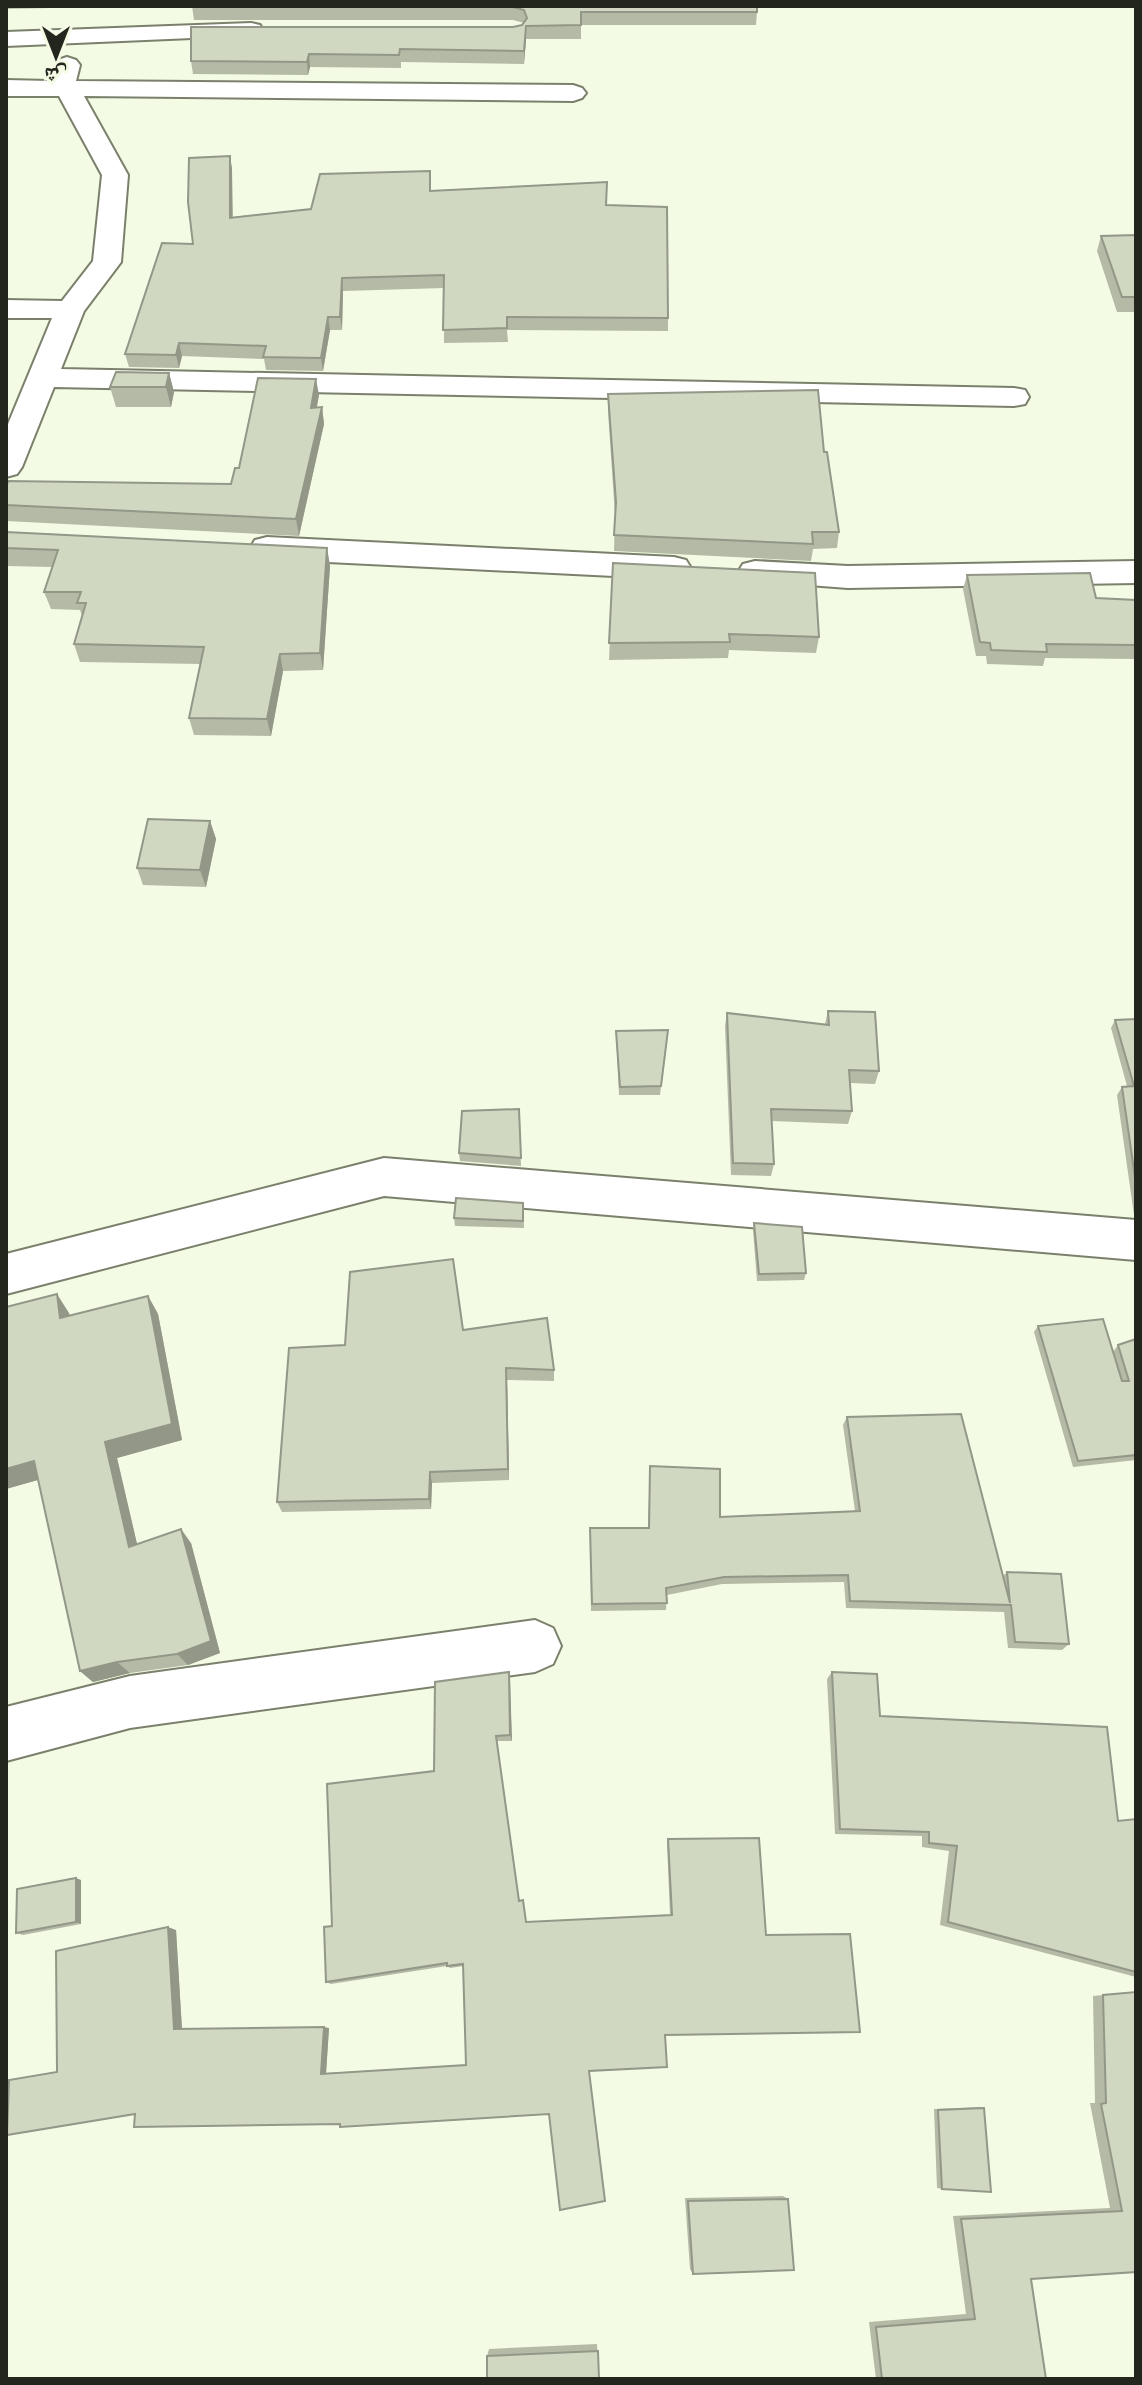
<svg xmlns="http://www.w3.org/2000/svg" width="1142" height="2385" font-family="Merriweather,'Noto Naskh Arabic',serif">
	<rect width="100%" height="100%" fill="#f4fbe4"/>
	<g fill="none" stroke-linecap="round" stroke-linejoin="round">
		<defs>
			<path id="minor" d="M 251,23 L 260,25 L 263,30 L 260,35 L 6,46 L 6,32 Z
				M 67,57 L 76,60 L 80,65 L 76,81 L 573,85 L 582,88 L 586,93 L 582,98 L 573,101 L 84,96 L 128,175 L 121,262 L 84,311 L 61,369 L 1014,388 L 1025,390 L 1029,397 L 1025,404 L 1014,406 L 54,387 L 22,467 L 17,474 L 6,477 L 6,429 L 52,318 L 6,318 L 6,300 L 62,301 L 93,261 L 102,175 L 59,96 L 6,96 L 6,80 L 50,81 L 58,60 Z
				M 267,537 L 674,557 L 686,560 L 691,568 L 686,576 L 674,579 L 267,559 L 255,556 L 250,548 L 255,540 Z
				M 755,561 L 848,566 L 1136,561 L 1136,583 L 848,588 L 743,580 L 738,572 L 743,564 Z
				M 384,1158 L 1136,1220 L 1136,1260 L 384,1196 L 6,1294 L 6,1254 Z
				M 535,1620 L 553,1628 L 561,1646 L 553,1664 L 535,1672 L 130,1728 L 6,1761 L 6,1707 L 130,1676 Z"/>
		</defs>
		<use href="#minor" stroke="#7a806b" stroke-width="4"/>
		<use href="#minor" fill="#fff" fill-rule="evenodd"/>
	</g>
	<path fill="#b4baa6" d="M 6,6 L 53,6 L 52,8 L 6,9 Z
		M 192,6 L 757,6 L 757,12 L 756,25 L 581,25 L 581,39 L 526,39 L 524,64 L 401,62 L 401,68 L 310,67 L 308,75 L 193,74 L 191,61 L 513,27 L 522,25 L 524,23 L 513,20 L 194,20 Z
		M 230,156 L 232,169 L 232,217 L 311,209 L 431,191 L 606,205 L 668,318 L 668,331 L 507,330 L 508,342 L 444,343 L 444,288 L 343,291 L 342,330 L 330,330 L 323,371 L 266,370 L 264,359 L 182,356 L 179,368 L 129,367 L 125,354 L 193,244 Z
		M 1136,235 L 1136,312 L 1117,312 L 1097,251 L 1101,236 Z
		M 169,373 L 174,392 L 171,407 L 116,407 L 110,387 Z
		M 608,394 L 824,452 L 839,532 L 837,548 L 813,549 L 811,561 L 614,551 L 615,516 L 608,411 Z
		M 319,395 L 316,408 L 322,407 L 324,424 L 299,536 L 6,521 L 6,488 L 231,484 L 239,468 Z
		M 6,532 L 327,548 L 330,566 L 323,670 L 283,671 L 271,736 L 194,735 L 189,718 L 201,664 L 80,662 L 74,644 L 82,616 L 80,610 L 51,609 L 44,592 L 52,567 L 6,566 Z
		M 613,563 L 819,637 L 816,653 L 729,650 L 728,658 L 609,660 Z
		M 967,575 L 1096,598 L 1136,600 L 1136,659 L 1045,658 L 1043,666 L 987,664 L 986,656 L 976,656 L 963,589 Z
		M 210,821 L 216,839 L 206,887 L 143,885 L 137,868 Z
		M 828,1011 L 879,1071 L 875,1084 L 850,1083 L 852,1111 L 848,1124 L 772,1121 L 774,1164 L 771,1176 L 731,1175 L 725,1026 L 727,1013 L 825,1024 Z
		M 1136,1019 L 1136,1215 L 1134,1215 L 1117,1095 L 1122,1087 L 1127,1086 L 1111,1028 L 1115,1020 Z
		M 668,1030 L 660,1095 L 619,1095 L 616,1031 Z
		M 519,1109 L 521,1166 L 460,1161 L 459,1153 Z
		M 523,1203 L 524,1228 L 455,1226 L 454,1218 Z
		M 754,1223 L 806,1273 L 804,1280 L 757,1281 L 753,1230 Z
		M 148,1296 L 158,1314 L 182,1440 L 117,1458 L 137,1544 L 191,1543 L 220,1653 L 188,1665 L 130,1673 L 93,1682 L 80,1671 L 38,1480 L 6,1489 L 6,1307 L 69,1313 L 70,1316 Z
		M 1038,1326 L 1113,1352 L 1118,1345 L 1136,1339 L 1136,1460 L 1073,1467 L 1034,1332 Z
		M 463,1330 L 554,1370 L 554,1381 L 507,1380 L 509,1480 L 432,1483 L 431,1509 L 282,1512 L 277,1502 L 345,1345 Z
		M 847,1417 L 1003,1576 L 1007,1572 L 1069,1644 L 1062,1650 L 1008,1648 L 1004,1612 L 846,1608 L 844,1582 L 722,1584 L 667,1595 L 666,1610 L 591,1611 L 590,1528 L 648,1528 L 650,1466 L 720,1517 L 855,1511 L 843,1425 Z
		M 509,1672 L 512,1741 L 497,1741 L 519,1901 L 526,1922 L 670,1915 L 667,1843 L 668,1839 L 766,1935 L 860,2032 L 665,2035 L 589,2071 L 549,2114 L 340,2124 L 135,2115 L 57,2072 L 176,1930 L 182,2029 L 329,2028 L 326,2073 L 466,2065 L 464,1966 L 450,1968 L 447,1966 L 331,1984 L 326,1982 L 332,1926 L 434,1771 Z
		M 832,1672 L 880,1716 L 1118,1821 L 1136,1819 L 1136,1977 L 940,1925 L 949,1851 L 922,1847 L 922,1836 L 835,1834 L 827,1679 Z
		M 81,1880 L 81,1924 L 23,1935 L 16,1933 Z
		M 1103,1995 L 1136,2272 L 1031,2279 L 1046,2379 L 876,2379 L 869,2322 L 966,2314 L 953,2216 L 1110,2208 L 1090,2103 L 1095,2103 L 1093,1996 Z
		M 980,2107 L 984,2108 L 942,2189 L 937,2188 L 934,2109 Z
		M 783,2196 L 788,2199 L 693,2274 L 690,2269 L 685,2198 Z
		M 597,2344 L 599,2379 L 487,2356 L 489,2349 Z"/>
	<path fill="#929787" d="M 526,26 L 526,39 L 524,64 L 524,51 Z
		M 309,54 L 310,67 L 308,75 L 307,62 Z
		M 230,156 L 232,169 L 233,231 L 230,218 Z
		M 342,278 L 343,291 L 342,330 L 340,317 Z
		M 328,317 L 330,330 L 323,371 L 321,358 Z
		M 179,343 L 182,356 L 179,368 L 176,355 Z
		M 169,373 L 174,392 L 171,407 L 166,387 Z
		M 316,379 L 319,395 L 314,424 L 311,408 Z
		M 322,407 L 324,424 L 299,536 L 296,519 Z
		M 327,548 L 330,566 L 323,670 L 320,653 Z
		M 280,654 L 283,671 L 271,736 L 267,719 Z
		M 210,821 L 216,839 L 206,887 L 200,870 Z
		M 57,1294 L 69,1313 L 73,1337 L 60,1318 Z
		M 148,1296 L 158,1314 L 182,1440 L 117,1458 L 141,1561 L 129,1547 L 105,1442 Z
		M 506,1368 L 507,1380 L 509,1480 L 508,1469 Z
		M 34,1461 L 48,1477 L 6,1489 L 6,1469 Z
		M 430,1472 L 432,1483 L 431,1509 L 429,1499 Z
		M 181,1529 L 191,1543 L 220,1653 L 188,1665 L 177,1654 Z
		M 117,1662 L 130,1673 L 93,1682 L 80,1671 Z
		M 509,1672 L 510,1678 L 512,1741 L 510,1735 Z
		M 76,1878 L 81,1880 L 81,1924 L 76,1922 Z
		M 168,1927 L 176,1930 L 182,2030 L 174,2029 Z
		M 324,2027 L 329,2028 L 326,2074 L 321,2074 Z"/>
	<path fill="#d1d8c1" stroke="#929787" stroke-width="2" d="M 192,6 L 757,6 L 757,12 L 581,12 L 581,25 L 526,26 L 524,51 L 400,49 L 399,55 L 309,54 L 307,62 L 191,61 L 191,27 L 513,27 L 522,25 L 527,18 L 524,10 L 513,7 Z
		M 230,156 L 230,218 L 311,209 L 320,174 L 430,171 L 430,191 L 607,182 L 606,205 L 667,207 L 668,318 L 507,317 L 507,328 L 443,330 L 444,275 L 342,278 L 340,317 L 328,317 L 321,358 L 263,357 L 266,346 L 179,343 L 176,355 L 125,354 L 162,243 L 193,244 L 188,202 L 189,158 Z
		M 1136,235 L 1136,297 L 1122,297 L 1101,236 Z
		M 116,372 L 169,373 L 166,387 L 110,387 Z
		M 258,378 L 316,379 L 311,408 L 322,407 L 296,519 L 6,505 L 6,488 L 8,481 L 231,484 L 235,468 L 239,468 Z
		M 818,390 L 824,452 L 827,452 L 839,532 L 812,532 L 813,544 L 614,535 L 616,502 L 608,394 Z
		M 6,532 L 327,548 L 320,653 L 280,654 L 267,719 L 189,718 L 204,647 L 74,644 L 86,603 L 77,603 L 81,592 L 44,592 L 58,550 L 6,548 Z
		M 613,563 L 815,573 L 819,637 L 729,634 L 730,642 L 609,643 Z
		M 1090,573 L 1096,598 L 1136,600 L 1136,645 L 1046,644 L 1047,652 L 991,650 L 990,643 L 980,642 L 967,575 Z
		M 148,819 L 210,821 L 200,870 L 137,868 Z
		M 828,1011 L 875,1012 L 879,1071 L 849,1070 L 852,1111 L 771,1109 L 774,1164 L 733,1163 L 727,1013 L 829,1025 Z
		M 1136,1019 L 1136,1184 L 1122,1087 L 1134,1086 L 1115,1020 Z
		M 668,1030 L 661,1086 L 620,1087 L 616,1031 Z
		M 519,1109 L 521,1158 L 459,1153 L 462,1111 Z
		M 456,1198 L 523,1203 L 523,1221 L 454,1218 Z
		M 754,1223 L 802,1227 L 806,1273 L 759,1274 Z
		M 453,1259 L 463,1330 L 547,1318 L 554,1370 L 506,1368 L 508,1469 L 430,1472 L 429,1499 L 277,1502 L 289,1348 L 345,1345 L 350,1272 Z
		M 57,1294 L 60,1318 L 148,1296 L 172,1424 L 105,1442 L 129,1547 L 181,1529 L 211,1641 L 177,1654 L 117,1662 L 80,1671 L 34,1461 L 6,1469 L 6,1307 Z
		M 1103,1319 L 1122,1381 L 1129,1381 L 1118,1345 L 1136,1339 L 1136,1455 L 1078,1461 L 1038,1326 Z
		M 961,1414 L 1010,1603 L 1007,1572 L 1061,1574 L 1069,1644 L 1015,1642 L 1011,1605 L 850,1601 L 848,1575 L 724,1577 L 666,1588 L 667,1603 L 592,1604 L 590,1528 L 649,1528 L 650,1466 L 720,1469 L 720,1517 L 860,1511 L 847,1417 Z
		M 509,1672 L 510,1735 L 496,1736 L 519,1901 L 523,1900 L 526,1922 L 672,1915 L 668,1839 L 759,1838 L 766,1935 L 850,1934 L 860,2032 L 665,2035 L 667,2067 L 589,2071 L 605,2201 L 560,2210 L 549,2114 L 340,2127 L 340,2124 L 134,2127 L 135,2114 L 7,2135 L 9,2080 L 57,2072 L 56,1951 L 168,1927 L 174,2029 L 324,2027 L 321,2074 L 466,2065 L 463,1964 L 447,1966 L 447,1963 L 326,1982 L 324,1927 L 332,1926 L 327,1784 L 434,1771 L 435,1682 Z
		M 832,1672 L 877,1674 L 880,1716 L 1107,1727 L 1118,1821 L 1136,1819 L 1136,1972 L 948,1922 L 957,1846 L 929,1843 L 929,1832 L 840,1829 Z
		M 76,1878 L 76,1922 L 16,1933 L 17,1889 Z
		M 1136,1992 L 1136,2272 L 1031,2279 L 1046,2379 L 882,2379 L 876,2327 L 975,2319 L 961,2219 L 1122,2211 L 1101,2104 L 1106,2103 L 1103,1995 Z
		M 984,2108 L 991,2192 L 942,2189 L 938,2110 Z
		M 788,2199 L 794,2270 L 693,2274 L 688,2201 Z
		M 598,2351 L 599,2379 L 487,2379 L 487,2356 Z"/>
	<rect width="1142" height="2385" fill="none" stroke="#23261d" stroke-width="16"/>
	<g transform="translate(56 56) rotate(180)" stroke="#f4fbe4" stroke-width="6" paint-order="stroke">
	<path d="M0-6L14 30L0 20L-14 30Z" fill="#23261d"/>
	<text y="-12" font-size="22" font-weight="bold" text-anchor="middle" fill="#23261d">ش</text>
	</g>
</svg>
